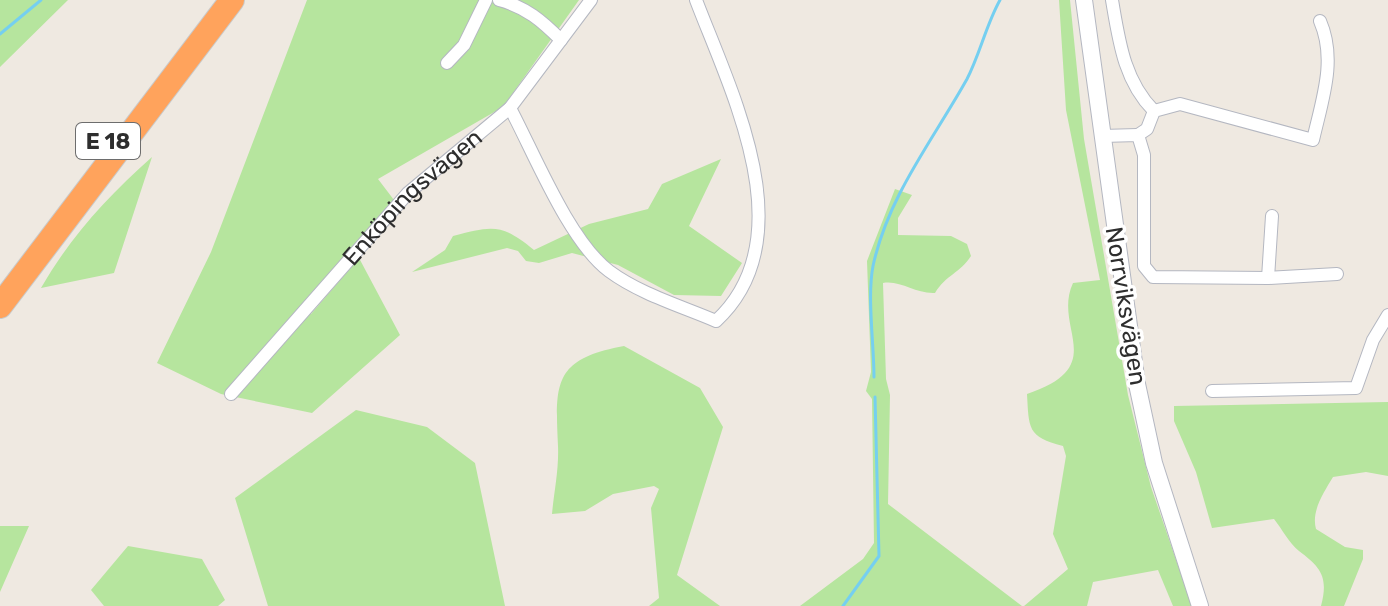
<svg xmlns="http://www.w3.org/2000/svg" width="1388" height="606" font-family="Rubik,sans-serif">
	<rect width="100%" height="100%" fill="#efe9e1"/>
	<path fill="#b6e59e" d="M 0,0 L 68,0 L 0,67 Z
		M 307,0 L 579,0 L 503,107 L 378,179 L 394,200 L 300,311 L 311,314 L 359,258 L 400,335 L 312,413 L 221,394 L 157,363 L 211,252 Z
		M 1059,0 L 1070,0 L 1084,139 L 1128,395 L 1151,487 L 1192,606 L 1173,606 L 1158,570 L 1093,582 L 1087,606 L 1024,606 L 1068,569 L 1053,534 L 1066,456 L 1063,446 C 1027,437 1029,428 1027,394 C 1111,366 1052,328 1073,283 L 1100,280 L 1066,110 Z
		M 152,157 L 114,273 L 41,288 C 71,236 107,197 152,157 Z
		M 721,159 L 689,226 L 742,263 L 721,296 L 674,295 L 618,265 L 572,253 L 539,263 L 526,261 L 518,251 L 507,248 L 412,272 L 445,250 L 453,236 C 492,226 502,223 534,250 L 589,224 L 648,209 L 662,184 Z
		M 895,189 L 912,195 L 898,218 L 898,235 L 951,236 L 967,244 L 971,256 C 960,273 946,275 935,293 C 915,294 901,280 883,283 L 886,379 L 890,395 L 888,504 L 1022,606 L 800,606 L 863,559 L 874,543 L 872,399 L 866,391 L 871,372 L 867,261 Z
		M 624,346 L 700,388 L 723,427 L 677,575 L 720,606 L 649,606 L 659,598 L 651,508 L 659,489 L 654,486 L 613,494 L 585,511 L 552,514 C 554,492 559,469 558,446 C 555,382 554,359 624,346 Z
		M 1388,402 L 1388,476 L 1366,472 L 1333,477 C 1324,492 1311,511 1316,529 L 1345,547 L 1363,550 L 1363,559 L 1344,606 L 1321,606 C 1329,576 1320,567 1299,551 C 1289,543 1282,529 1274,519 L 1212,528 L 1196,472 L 1174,421 L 1174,406 Z
		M 356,410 L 427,427 L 475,463 L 505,606 L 268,606 L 235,498 Z
		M 0,526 L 29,526 L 0,592 Z
		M 128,546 L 202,559 L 225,600 L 218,606 L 104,606 L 91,590 Z"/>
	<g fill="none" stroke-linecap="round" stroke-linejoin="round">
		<path stroke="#75cff0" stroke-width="3" d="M 0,34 L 41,0
			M 874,377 C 874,344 867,297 873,266 C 888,196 933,140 967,79 C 980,54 986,25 1000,0
			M 843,606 L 879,556 L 875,397"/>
		<defs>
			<g id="minor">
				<path d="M 499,0 C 526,7 542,21 561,40"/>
				<path d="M 1112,0 C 1119,41 1124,81 1154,111"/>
				<path d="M 447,63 L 464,45 L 486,0"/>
				<path d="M 510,108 C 534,153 569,241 609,271 C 640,294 681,306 716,321 C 806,238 731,92 696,0"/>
				<path d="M 1138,135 L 1147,129 L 1154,111 L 1180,104 L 1313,140 C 1322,100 1337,60 1320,21"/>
				<path d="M 1102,136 L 1138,135 L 1144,155 L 1144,266 L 1153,277 L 1268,278 L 1337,274"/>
				<path d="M 1268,278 L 1272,216"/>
				<path d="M 1212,391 L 1356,388 L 1373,340 L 1388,315"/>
				<path id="s1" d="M 231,394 L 408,193 L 510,108 L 591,0"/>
			</g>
			<path id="tertiary" d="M 1084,0 L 1137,384 L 1154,463 L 1200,606"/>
			<path id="motorway" d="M 0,306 L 232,0"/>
		</defs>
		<use href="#minor" stroke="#b4b7c1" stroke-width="14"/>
		<use href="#tertiary" stroke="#b4b7c1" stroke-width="18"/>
		<use href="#motorway" stroke="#c9c9c9" stroke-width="26"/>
		<use href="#minor" stroke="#fff" stroke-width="12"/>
		<use href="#tertiary" stroke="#fff" stroke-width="16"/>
		<use href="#motorway" stroke="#ffa35c" stroke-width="24"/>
	</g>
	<g text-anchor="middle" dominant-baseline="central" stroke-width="7" stroke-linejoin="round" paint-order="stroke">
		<rect fill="#fff" stroke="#6d6d6d" stroke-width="2" x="76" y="123" width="64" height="36" rx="6"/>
		<g font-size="22" font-weight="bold" fill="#2e2e2e">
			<text x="108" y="141">E 18</text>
		</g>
		<g font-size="24" fill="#2e2e2e" stroke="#fff">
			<text stroke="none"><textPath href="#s1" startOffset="268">Enköpingsvägen</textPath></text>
			<text transform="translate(1126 306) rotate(81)">Norrviksvägen</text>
		</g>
	</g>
</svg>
